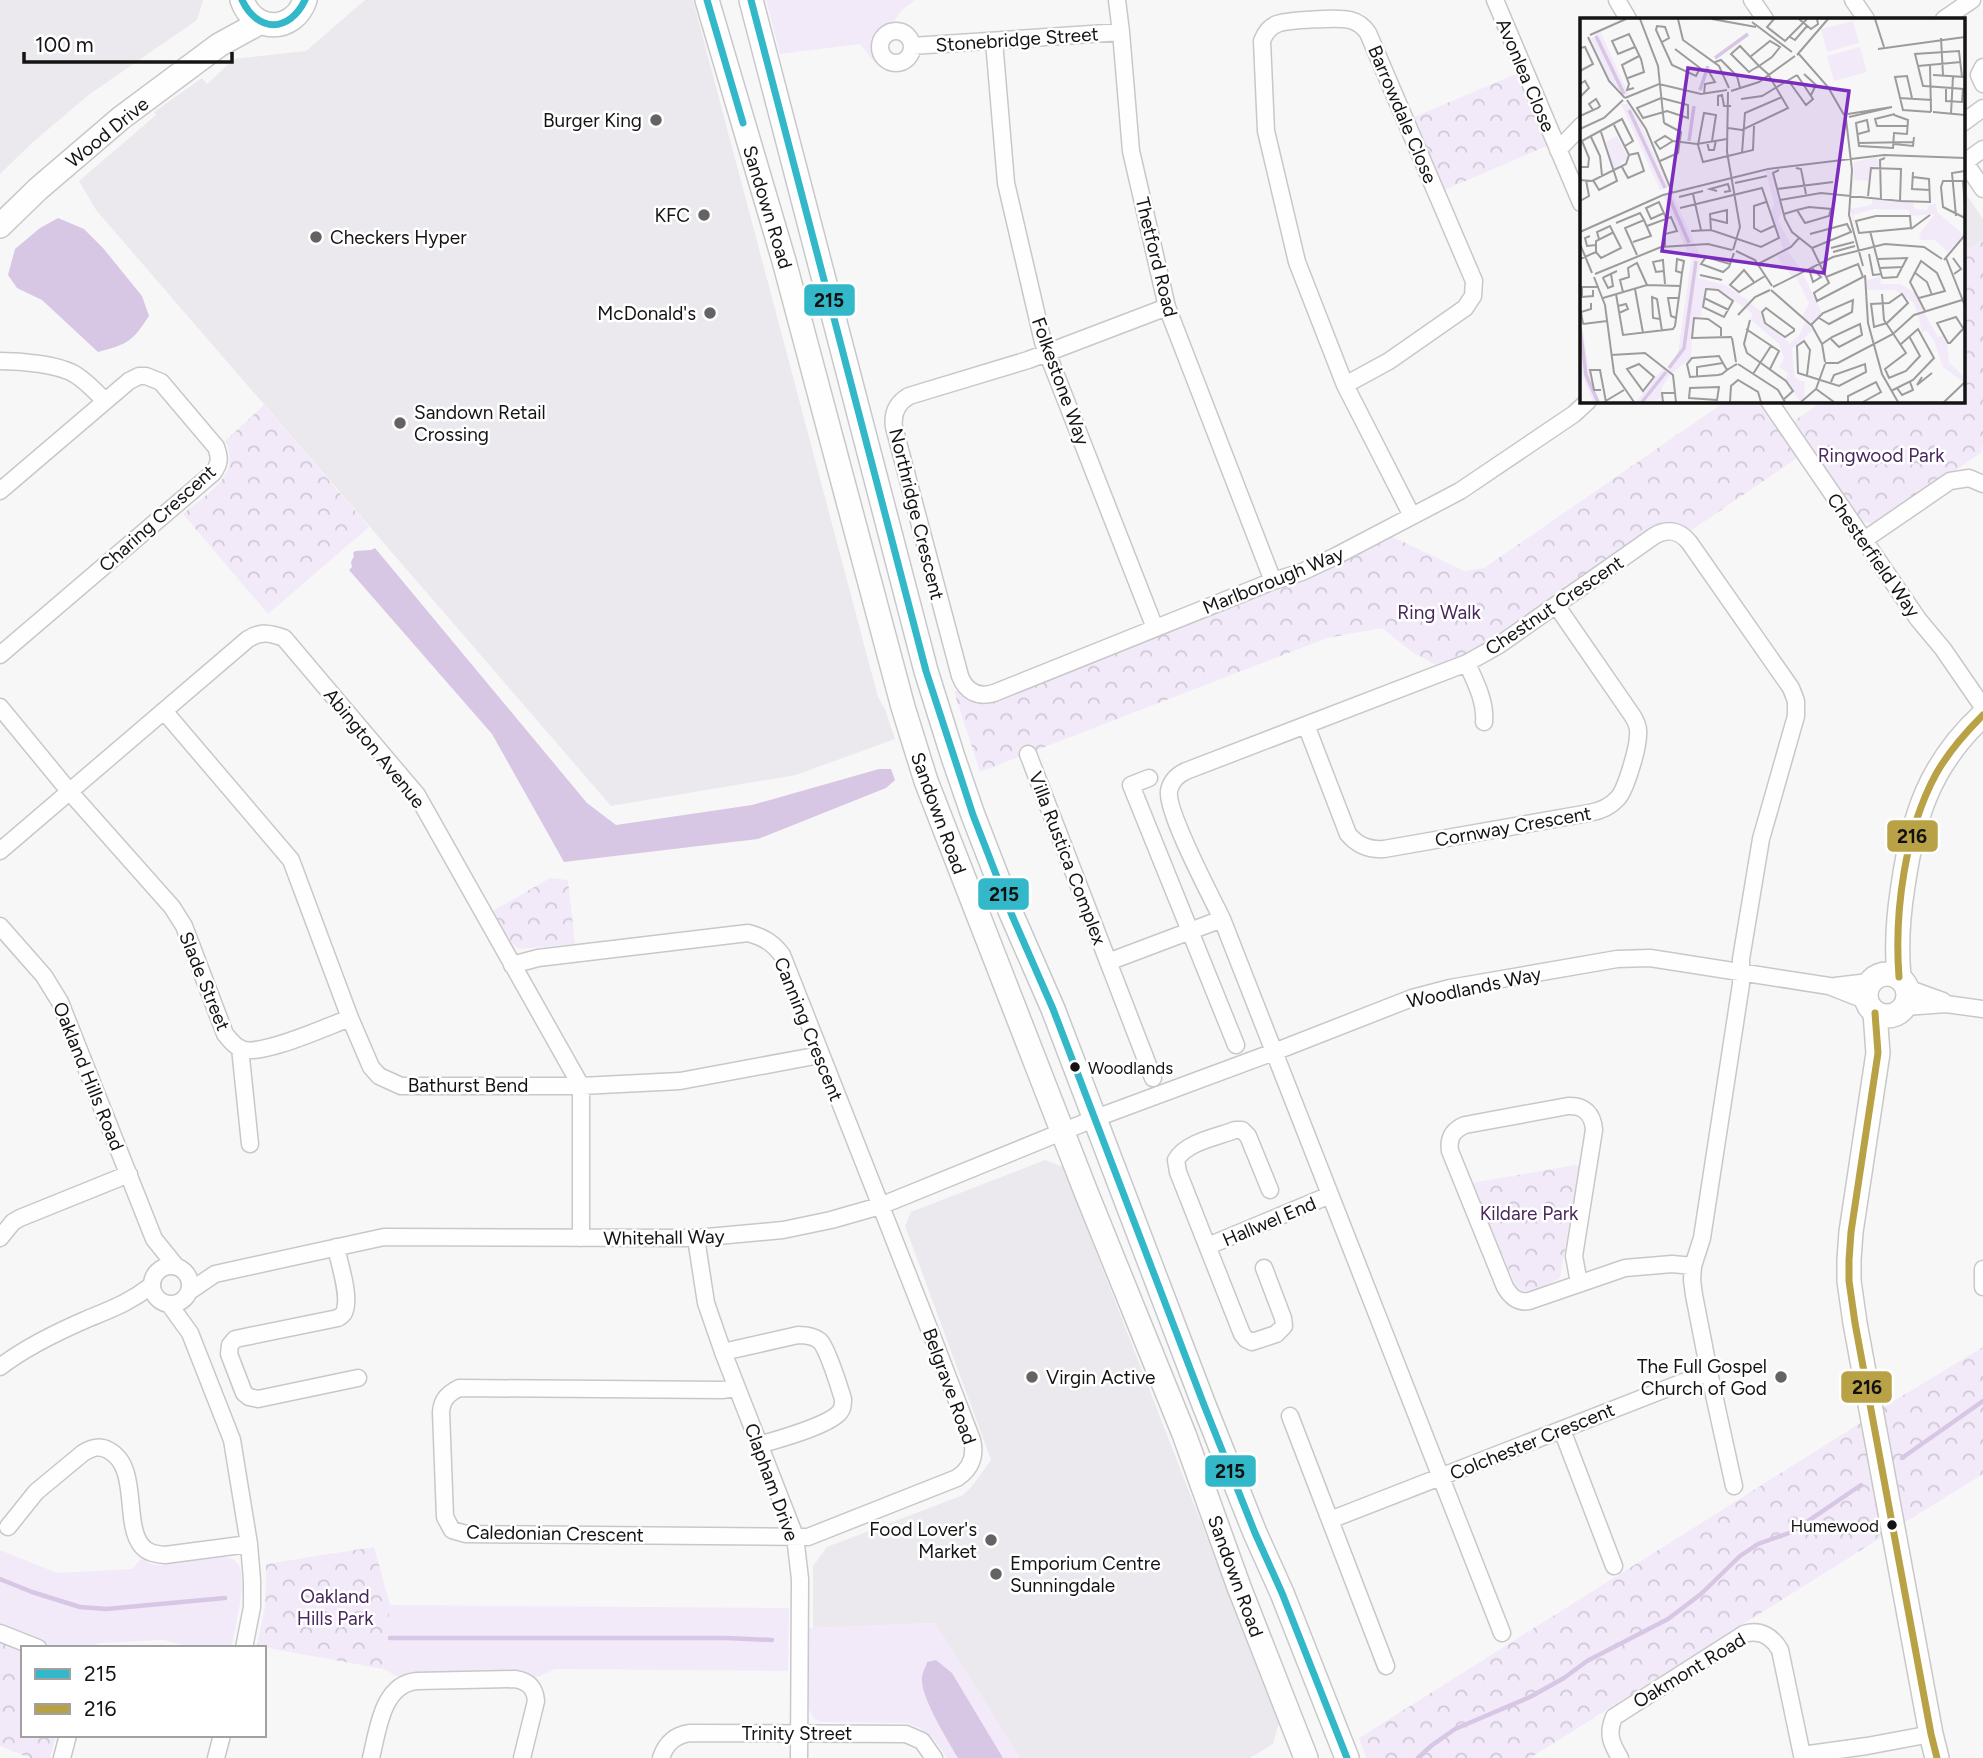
<svg xmlns="http://www.w3.org/2000/svg" width="1983" height="1758" font-family="Figtree,sans-serif">
<style>
.built{fill:#ece9ee}
.grass{fill:#f2eaf9}
.park{fill:url(#park-crowns)}
.water{fill:#d8c7e4}
.lines{fill:none;stroke-linecap:round;stroke-linejoin:round}
.stream{stroke:#d8c7e4;stroke-width:4.5}
.street-casing{stroke:#c9c8c9;stroke-width:19}
.secondary-casing{stroke:#c9c8c9;stroke-width:26}
.street{stroke:#fefefe;stroke-width:16}
.secondary{stroke:#fefefe;stroke-width:23}
.bus-1-casing{stroke:#fff;stroke-width:12}
.bus-2-casing{stroke:#fff;stroke-width:12}
.bus-1{stroke:#32b8c9;stroke-width:7}
.bus-2{stroke:#b9a245;stroke-width:7}
.poi-dot{fill:#646364;stroke:#fff;stroke-width:2.5}
.bus-dot{fill:#151415;stroke:#fff;stroke-width:2.5}
.labels{text-anchor:middle;stroke-width:5;stroke-linejoin:round;paint-order:stroke}
.bus-label{font-size:17px;fill:#151415;stroke:#fff;text-anchor:start}
.street-label{font-size:19px;fill:#151415;stroke:#fff}
.poi-label{font-size:19px;fill:#151415;stroke:#fff;text-anchor:end}
.park-label{font-size:19px;fill:#49295d;stroke:#fff}
.inset-river{fill:none;stroke:#d8c7e4;stroke-width:3.5}
.inset-road{fill:none;stroke:#9d9c9d;stroke-width:2}
.view{fill:#7b2cbf;fill-opacity:0.15;stroke:#7b2cbf;stroke-width:3.5}
.inset-edge{fill:none;stroke:#151415;stroke-width:3.5}
.line-badge{stroke:#fff;stroke-width:2.5}
.pale-badge-label{font-size:19px;text-anchor:middle;font-weight:bold;fill:#111}
</style>
<defs>
<pattern id="park-crowns" width="20" height="18" patternUnits="userSpaceOnUse" patternTransform="scale(1.75)"><rect width="20" height="18" fill="#f2eaf9"/><path d="M2 6a3 3 0 1 1 6 0M12 15a3 3 0 1 1 6 0" fill="none" stroke="#cfc8d5"/></pattern>
</defs>
<rect width="100%" height="100%" fill="#f8f7f8"/>
<path class="built" d="M0,0H203L197,20L90,94L33,142L0,174Z
M365,0H693L878,697L885,709L895,739L796,775L611,806L96,210L79,181L156,115L154,112L202,78L207,84L234,59L306,51Z
M1964,191L1983,219V240L1964,253Z
M1045,1160L1063,1167L1279,1723L1273,1744L1250,1758H1020L935,1623L813,1628V1566L827,1547L963,1495L973,1485L991,1460L905,1226L911,1212Z"/>
<path class="grass" d="M766,0H915L901,11L891,26L880,34L875,46L879,59L875,63L860,44L780,54Z
M0,1550L57,1573L132,1569L142,1558L151,1564L163,1565L223,1557C229,1558 234,1558 238,1564C248,1577 235,1631 231,1648H194L164,1640L100,1643L86,1648H54L0,1624Z
M390,1605L789,1608L788,1671L555,1669L533,1679L519,1673H412L399,1677L383,1669Z
M935,1623L1020,1758H947C936,1741 927,1729 907,1723L821,1722L814,1719L809,1710V1628Z"/>
<path class="park" d="M1518,73L1549,145L1442,191L1412,118Z
M1983,240V443L1981,453L1877,523C1869,524 1864,523 1857,519L1791,423L1823,401H1964V253Z
M1726,401H1761L1800,456L1689,532L1677,526L1483,647L1437,666L1412,652L1382,628L1327,638L980,772L954,692L958,690C968,701 977,702 991,701L1305,578L1391,536L1464,571L1484,568Z
M264,405L369,527L268,614L183,514C206,494 243,475 225,441Z
M550,878L568,880L575,944L519,949L507,939L493,911Z
M1575,1165L1579,1167L1560,1278L1539,1290L1522,1291L1515,1284L1472,1183Z
M1983,1347V1474L1904,1523L1882,1408Z
M1862,1422L1882,1537L1530,1758H1366L1359,1738Z
M374,1547L390,1605L383,1669L257,1646L265,1607L266,1564Z
M0,1642L23,1652V1735H56L50,1758H30L0,1746Z"/>
<path class="water" d="M58,218L84,229L103,248L142,296L149,316C132,342 128,344 98,352L42,300L17,288L8,275L15,249L40,228Z
M375,548L587,803L616,825L752,805L879,769H891L895,780L886,788L758,839L564,862L492,734L349,570L352,567L351,562L354,556L353,553L355,551L371,550Z
M936,1660L952,1673L1003,1758H958C948,1741 920,1696 922,1678C922,1673 926,1667 927,1662Z"/>
<g class="lines">
<path class="stream" d="M1902,1458L1983,1401
M0,1579L32,1592L80,1607L106,1609L225,1598
M390,1638H726L772,1640
M1418,1758L1431,1746L1455,1729L1530,1697L1564,1678L1587,1661L1668,1619L1701,1594L1740,1556L1758,1544L1792,1532L1861,1485"/>
<g class="street-casing">
<path id="street" d="M1117,0L1121,32L1131,151L1167,307L1273,581
M1495,0L1581,203
M1617,0L1628,19
M1752,0L1765,19
M1853,0L1866,19
M1944,19L1972,0
M880 47a16 16 0 1 1 32 0a16 16 0 1 1-32 0Z
M994,41L1006,183L1043,342L1155,628
M912,46L1121,32
M1983,67L1979,75L1983,84
M1964,122L1983,108
M1558,150L1582,125
M1964,161L1983,189
M1965,162L1983,149
M1167,307L1028,360L909,396C897,403 892,413 894,427L960,676C966,692 978,698 994,693L1273,581L1302,572L1336,556L1460,491L1574,414L1588,401
M0,361C20,361 59,364 76,375C87,382 96,392 105,401
M1345,385L1389,361L1465,308L1473,296L1474,281L1368,33C1364,27 1358,22 1350,20C1340,17 1287,20 1277,24C1269,27 1265,33 1262,41L1266,131L1297,262L1345,385L1412,516
M1769,401L1918,619L1943,649L1983,707
M0,491L129,381L139,376H146L161,382L216,447C220,458 220,463 213,473L0,655
M1864,540L1950,481L1969,478L1983,484
M1467,663C1475,682 1486,701 1484,722
M0,707L69,791L172,907L184,926L225,1034C230,1040 234,1046 241,1049C261,1057 328,1026 350,1018
M164,711L291,860L350,1018L371,1067L379,1076L401,1086H581L680,1081L820,1055
M1306,725L1348,834C1358,846 1369,850 1384,849L1589,813C1601,811 1610,807 1618,798C1626,789 1638,748 1638,735C1639,728 1636,721 1632,715L1556,605
M1028,754L1153,1078
M1149,778L1131,785L1236,1045
M0,851L248,639C261,631 270,633 284,638L417,795L581,1086V1238
M0,926L44,976L60,1002L154,1239L175,1265
M1108,962L1222,919
M512,965L538,958L748,933C763,937 772,942 782,955L934,1341L972,1440C976,1456 971,1469 957,1478L808,1537L466,1534L452,1530L445,1517L441,1412C442,1399 448,1394 459,1388L722,1390L737,1388
M1835,986L1869,982
M1907,988L1943,1001
M1905,1007L1946,1004L1983,1009
M240,1048L250,1144
M0,1238L13,1222L20,1218L129,1174
M696,1238L706,1303L723,1352L795,1536L800,1579L799,1758
M1208,1246L1330,1195
M336,1247C339,1263 350,1294 345,1310C344,1315 342,1315 338,1318L235,1339L230,1345L229,1354L244,1393L249,1397L258,1399L358,1378
M152 1285a19 19 0 1 1 38 0a19 19 0 1 1-38 0Z
M1264,1268L1283,1318L1284,1326L1276,1334L1252,1342L1246,1339L1242,1334L1178,1172L1176,1160C1186,1142 1217,1137 1235,1130H1242L1248,1136L1270,1190
M1983,1269V1287
M1579,1283L1574,1256L1594,1130C1593,1114 1584,1105 1568,1106L1465,1125C1453,1130 1448,1138 1450,1151L1505,1287C1511,1297 1518,1303 1529,1301L1625,1268L1672,1264L1693,1266
M190,1291L215,1274L384,1237L696,1238L783,1230L831,1220L880,1206L1096,1118L1274,1052L1412,998L1450,988L1617,959L1650,958L1829,986L1867,1001
M169,1304L190,1333L232,1440L249,1544L252,1580V1607L244,1648
M723,1352L798,1335C805,1335 814,1336 820,1341C828,1350 839,1386 843,1399C843,1405 843,1409 838,1414C824,1427 779,1439 759,1445
M0,1367C26,1347 55,1333 85,1320C111,1309 129,1303 152,1285
M1290,1416L1386,1666
M1562,1430L1614,1566
M1330,1520L1709,1372
M8,1527L36,1492L83,1453C91,1448 99,1445 108,1450C140,1466 123,1521 141,1545C147,1553 155,1554 165,1555L249,1544
M0,1633L38,1648
M1502,1633L1222,919C1211,896 1166,812 1169,791C1171,781 1177,775 1186,771L1467,663L1499,645L1654,536C1667,528 1679,530 1689,542L1791,688L1796,701V716L1761,839L1741,959V984L1702,1238L1693,1266L1692,1280L1694,1295L1709,1372L1734,1486
M62,1758L68,1735
M216,1758L222,1735
M371,1758C378,1730 382,1684 417,1681L515,1679C528,1681 535,1688 536,1701L522,1758
M661,1758C666,1743 675,1735 690,1733L906,1734L922,1741L934,1758
M1620,1758C1611,1743 1607,1734 1614,1717L1744,1634C1760,1629 1772,1636 1780,1650L1802,1755L1867,1746L1931,1734"/>
</g>
<g class="secondary-casing">
<path id="secondary" d="M242,0C253,33 294,33 305,0
M707,0L784,261L903,707L926,781L1086,1192L1184,1434L1239,1587L1306,1758
M751,0L926,671L953,757L973,815L1011,913L1053,1009L1204,1405L1255,1533L1282,1593L1347,1758
M0,226L38,189L121,118L219,45L261,22
M1866 995a21 21 0 1 1 42 0a21 21 0 1 1-42 0Z
M1899,977C1896,946 1898,917 1903,886C1913,816 1930,764 1983,715
M1875,1013L1878,1053L1851,1232L1849,1260V1281L1855,1323L1931,1734L1937,1758"/>
</g>
<use href="#street" class="street"/>
<use href="#secondary" class="secondary"/>
<g class="bus-1-casing">
<path id="bus-1" d="M242,0C258,33 289,33 305,0
M707,0L743,123
M751,0L926,671L973,815L1011,913L1053,1009L1204,1405L1255,1533L1282,1593L1347,1758"/>
</g>
<g class="bus-2-casing">
<path id="bus-2" d="M1899,977C1894,912 1905,831 1936,774C1949,751 1965,733 1983,715
M1875,1013L1878,1053L1851,1232L1849,1260V1281L1855,1323L1931,1734L1937,1758"/>
</g>
<use href="#bus-1" class="bus-1"/>
<use href="#bus-2" class="bus-2"/>
</g>
<g class="poi-dot">
<circle cx="656" cy="120" r="7"/>
<circle cx="704" cy="215" r="7"/>
<circle cx="316" cy="237" r="7"/>
<circle cx="710" cy="313" r="7"/>
<circle cx="400" cy="423" r="7"/>
<circle cx="1032" cy="1377" r="7"/>
<circle cx="1781" cy="1377" r="7"/>
<circle cx="991" cy="1540" r="7"/>
<circle cx="996" cy="1574" r="7"/>
</g>
<g class="bus-dot">
<circle cx="1075" cy="1067" r="6"/>
<circle cx="1892" cy="1525" r="6"/>
</g>
<g class="labels">
<g class="bus-label">
<text x="1088" y="1074">Woodlands</text>
<text x="1879" y="1532" text-anchor="end">Humewood</text>
</g>
<g class="street-label">
<text transform="translate(1017 39) rotate(-4)" y="7">Stonebridge Street</text>
<text transform="translate(1526 75) rotate(67)" y="7">Avonlea Close</text>
<text transform="translate(1403 114) rotate(67)" y="7">Barrowdale Close</text>
<text transform="translate(107 132) rotate(-39)" y="7">Wood Drive</text>
<text transform="translate(768 207) rotate(73)" y="7">Sandown Road</text>
<text transform="translate(1157 257) rotate(76)" y="7">Thetford Road</text>
<text transform="translate(1061 381) rotate(70)" y="7">Folkestone Way</text>
<text transform="translate(917 514) rotate(76)" y="7">Northridge Crescent</text>
<text transform="translate(157 518) rotate(-42)" y="7">Charing Crescent</text>
<text transform="translate(1874 555) rotate(55)" y="7">Chesterfield Way</text>
<text transform="translate(1273 580) rotate(-22)" y="7">Marlborough Way</text>
<text transform="translate(1554 605) rotate(-34)" y="7">Chestnut Crescent</text>
<text transform="translate(375 748) rotate(51)" y="7">Abington Avenue</text>
<text transform="translate(939 813) rotate(70)" y="7">Sandown Road</text>
<text transform="translate(1513 826) rotate(-10)" y="7">Cornway Crescent</text>
<text transform="translate(1068 858) rotate(69)" y="7">Villa Rustica Complex</text>
<text transform="translate(205 981) rotate(68)" y="7">Slade Street</text>
<text transform="translate(1474 987) rotate(-12)" y="7">Woodlands Way</text>
<text transform="translate(809 1029) rotate(68)" y="7">Canning Crescent</text>
<text transform="translate(89 1076) rotate(68)" y="7">Oakland Hills Road</text>
<text x="468" y="1092">Bathurst Bend</text>
<text transform="translate(1269 1221) rotate(-23)" y="7">Hallwel End</text>
<text transform="translate(664 1237) rotate(-1)" y="7">Whitehall Way</text>
<text transform="translate(950 1386) rotate(70)" y="7">Belgrave Road</text>
<text transform="translate(1532 1441) rotate(-22)" y="7">Colchester Crescent</text>
<text transform="translate(772 1482) rotate(70)" y="7">Clapham Drive</text>
<text transform="translate(555 1533) rotate(1)" y="7">Caledonian Crescent</text>
<text transform="translate(1236 1576) rotate(70)" y="7">Sandown Road</text>
<text transform="translate(1689 1670) rotate(-31)" y="7">Oakmont Road</text>
<text x="797" y="1740">Trinity Street</text>
</g>
<g class="poi-label">
<text x="642" y="127">Burger King</text>
<text x="690" y="222">KFC</text>
<text x="330" y="244" text-anchor="start">Checkers Hyper</text>
<text x="696" y="320">McDonald's</text>
<text x="414" y="419" text-anchor="start">Sandown Retail<tspan x="414" dy="22">Crossing</tspan></text>
<text x="1767" y="1373">The Full Gospel<tspan x="1767" dy="22">Church of God</tspan></text>
<text x="1046" y="1384" text-anchor="start">Virgin Active</text>
<text x="977" y="1536">Food Lover's<tspan x="977" dy="22">Market</tspan></text>
<text x="1010" y="1570" text-anchor="start">Emporium Centre<tspan x="1010" dy="22">Sunningdale</tspan></text>
</g>
<g class="park-label">
<text x="1881" y="462">Ringwood Park</text>
<text x="1439" y="619">Ring Walk</text>
<text x="1529" y="1220">Kildare Park</text>
<text x="335" y="1603">Oakland<tspan x="335" dy="22">Hills Park</tspan></text>
</g>
</g>
<g transform="translate(1580 18)">
<rect width="385" height="385" fill="#f8f7f8"/>
<path d="M273,3L279,25L247,34L241,11ZM20,13L49,77L47,79L30,63L11,21ZM280,29L287,54L254,63L247,38ZM41,86H47L60,104L89,169L80,172ZM297,139L299,148L291,149L289,163L274,162L273,176L274,144ZM293,181L334,185V191L347,192L349,187L356,186L357,194L384,217L368,234L355,222H341L339,216L355,196L329,198V192L294,191L273,197L280,230L270,191L291,187Z" fill="#f2eaf9"/>
<path d="M37,118L48,139L34,152L26,124ZM194,152L202,194L198,202L212,229L204,232L190,196L194,187L186,153ZM92,175L115,226H104L83,178ZM105,228H116L121,240L118,260L145,267L169,283L164,289L138,272H125L121,298L113,300L111,340L92,355L87,351L98,335L111,242ZM207,232L223,254L212,259L197,239ZM223,256L242,295L231,305L222,299L229,285L216,259ZM300,259L301,266H321L336,276L343,292L337,294L334,285L315,272H287V262ZM170,285L181,293L184,305L210,325L219,318L225,304L233,312L212,331L215,360L225,364L224,380L220,384L206,362L208,355L199,349L204,341L199,326L170,301L173,296L165,290ZM344,294L358,319L362,318L367,326L369,344L385,360L383,364L363,349L354,323L346,312L342,315L338,297ZM2,307L11,365L20,384H13L0,352ZM83,350L91,356L82,369V381L56,384Z" fill="#f2eaf9"/>
<path class="inset-river" d="M16,18L44,76M135,40L168,16M120,72L128,48M49,92L85,170M109,123L114,88M89,179L109,225M0,310L6,357L18,384M89,350L104,330L116,243M62,384L86,354"/>
<path class="inset-road" d="M60,1L78,48L84,105M98,1L103,22L139,48L149,70M132,1L176,9M194,1L187,9L205,23L227,1M219,1L231,11L238,6L237,1M295,1L304,29M172,4L212,34M10,17L46,1M8,19L29,63L45,80M210,19L215,22L227,8M361,20L363,57M82,24L89,20L85,9L77,8L76,12L92,47L116,58L120,50L95,31M0,30L5,29L13,46L0,53M298,31L385,19M218,35L248,69L264,97M217,37L248,1M135,44L141,42L157,58L160,70M350,47L351,94M338,48L381,44M224,56L236,67L231,77M353,57L385,59M48,60L64,54L61,41L49,16L32,23L38,36L55,29M208,62L226,87L233,81L217,57M0,66L5,63L9,70L0,79M54,70L47,72L49,66L42,47L59,38M366,70V83L382,84L383,71L372,70L344,68H343L335,36L379,33L382,59M151,73L179,64L215,38M148,74L147,134L160,209L153,232M124,76L125,66L135,64L129,54M45,80L79,66L121,76L147,72M81,80L108,87V100L87,93L63,100L57,90ZM319,80L352,82M332,80L327,58L315,59L323,92L351,94M161,81L182,78L217,57M47,82L66,111L92,174M138,88V78L142,77L144,88H151M353,94L385,97M268,96L312,89L269,99M315,96L295,101L297,108H328M371,96L373,58M0,98L18,90L20,88L16,81L9,86L13,92M266,101L272,152L269,197L283,248M148,110L162,112L208,90L188,56L179,48L160,28L151,36L169,54L172,52L179,48L192,39L200,29L190,23L170,39M0,111L24,100L43,82M313,115L327,116L328,102L314,97M278,116L289,113L287,102L276,105L279,128L313,130L314,115M11,119L20,138L22,158M93,123L85,118L75,124L80,131L93,123L117,126L147,121M132,123L136,97L124,95L118,127L123,144L173,132L174,108M0,124L42,101L53,123L45,128M127,124L129,132H134L136,122M278,125L333,124M314,126L333,128L334,119M162,135L165,95L202,79M80,143L98,135L101,114L84,105M0,149H8L9,140L2,123M42,149L48,160L64,153L58,135L49,137M216,150L221,151L226,176M199,152L193,155L205,201L212,214L232,230L249,265L234,275L237,283L283,259L278,246L246,259M333,154L332,171L350,172M0,162L12,163L46,146L49,137L34,107M13,162L19,172L37,163L21,114M383,163L385,188M385,163H363L361,169L363,189L385,200M155,165L187,158M197,171L253,164M137,173L130,171L148,166L150,173L144,174M113,176L121,212M99,179L123,173M200,182L241,175L320,183L321,151L291,150L288,178M301,182L300,142L305,140M0,183L9,178L6,162M320,183L350,184L349,161L333,159M186,184L174,188V210L181,214L194,208M100,190L182,170L199,220L181,229L131,212L111,213M84,195L71,201L66,190L79,184L86,200M204,196L217,192L229,189L251,191L249,198L225,205L217,192M296,198H330L331,210L279,215L276,203ZM376,198L372,155L385,153M131,201L147,205V192L130,196L131,212M36,205L60,195L64,202M67,208L91,199L97,213L85,216V228M331,211L350,197M290,213L302,259L303,260L317,259L327,240L298,241M0,214L83,177L188,151L304,137L385,140M230,216L267,206L271,214L232,230M10,218L5,220L7,228L16,227M53,224L71,218L64,202L45,210L57,237M0,226L12,255M251,230L274,224M156,233L175,242L192,268M16,234V223L34,214M253,234L275,228M289,236L293,257L302,256M366,240L385,288M373,240L381,251L374,256M0,241L16,234L21,240L41,230L30,208L17,214L19,221M364,242L385,217M150,246L126,239L121,246L143,254L149,249L154,235M178,246L211,229L219,220M300,250L323,249M229,251L233,264L241,259L232,250M84,253L76,254L73,244L83,242V243L85,266M334,254L347,264L352,277M15,256L81,229L128,226L152,232M31,256L33,268L28,270L23,260L24,259L37,253M120,257L142,262M285,257L288,305L302,356L318,384M14,259L25,287L34,355L54,384M174,264L164,252L150,267L159,274L185,258M193,269L253,239L305,226L344,229L362,241M55,271L63,315M126,271L138,272L153,283L144,299L123,289ZM13,272V278L2,279V269H19M191,272L232,308L242,326L245,344M43,274L40,262L49,259L48,250L57,245L67,267M36,276L43,317L93,311L95,308L100,271L102,255L104,243L97,241L96,253L102,255M302,276L304,302L326,335L305,351L309,360L326,353L340,338L329,318M322,276L328,285L307,305L294,309L291,286L309,285ZM23,280L67,267L100,268M124,280L149,292M339,280L365,273L357,255L341,243L330,264L345,293M38,288L46,286L48,291L39,295M186,290L214,311V313L205,319L185,305L182,294ZM158,297L175,279L190,272M96,300L91,298L88,280H99M80,301L73,300L72,279L77,281L82,313M170,302L164,326L167,335L206,363L213,373L203,382M3,306L1,294L11,291V285M3,306L27,303M231,307L243,295L273,282L272,294L249,306L239,300M383,310L376,299L357,305L368,325H370L382,312L385,308M166,311L199,333L190,351M141,318V310L128,301L114,300L112,320L152,319M152,320L156,344M242,326L252,319L280,306L282,317L259,329L251,321M31,337L65,335L93,357L96,384M245,345H258L313,316L334,297L382,282M59,346L74,359L63,373L47,351ZM158,346L198,372L205,384M147,352L139,338L112,340L107,346L110,359L138,357L142,356L147,352L155,347L157,346M173,356L191,328M227,357L230,332L224,323L217,328L218,355L259,368L286,354L285,346L254,357L251,364M117,359V349L143,345M342,359L337,367L352,355M139,369L137,382L109,380L110,370ZM317,370L322,377L333,372L330,364M236,371L254,384M21,372H14L10,352H20L26,384M311,373L333,362L354,340L338,311L321,326M24,384L44,372M83,384L82,375H95M150,384L151,368L158,362L178,374L181,384M221,384L236,371L245,346M268,384V378L296,364L301,374L283,384M364,384L385,364"/>
<path class="view" d="M108,50L269,73L244,255L82,233Z"/>
<rect width="385" height="385" class="inset-edge"/>
</g>
<g class="line-badge">
<rect x="803" y="283" width="53" height="34" rx="7" fill="#32b8c9"/>
<rect x="1886" y="819" width="53" height="34" rx="7" fill="#b9a245"/>
<rect x="977" y="877" width="53" height="34" rx="7" fill="#32b8c9"/>
<rect x="1840" y="1370" width="53" height="34" rx="7" fill="#b9a245"/>
<rect x="1204" y="1454" width="53" height="34" rx="7" fill="#32b8c9"/>
</g>
<g class="pale-badge-label">
<text x="829" y="307">215</text>
<text x="1912" y="843">216</text>
<text x="1004" y="901">215</text>
<text x="1867" y="1394">216</text>
<text x="1230" y="1478">215</text>
</g>
<rect x="21" y="1646" width="245" height="91" fill="#ffffff" stroke="#a1a1a1" stroke-width="2"/>
<rect x="35" y="1669" width="35" height="10" fill="#32b8c9" stroke="#a1a1a1" stroke-width="2"/>
<text x="84" y="1681" font-size="21" fill="#151415">215</text>
<rect x="35" y="1704" width="35" height="10" fill="#b9a245" stroke="#a1a1a1" stroke-width="2"/>
<text x="84" y="1716" font-size="21" fill="#151415">216</text>
<path d="M24 52v10h208v-10" fill="none" stroke="#151415" stroke-width="3.5"/>
<text x="35" y="52" font-size="21" fill="#151415" stroke="#ffffff" stroke-width="5" paint-order="stroke">100 m</text>
</svg>
